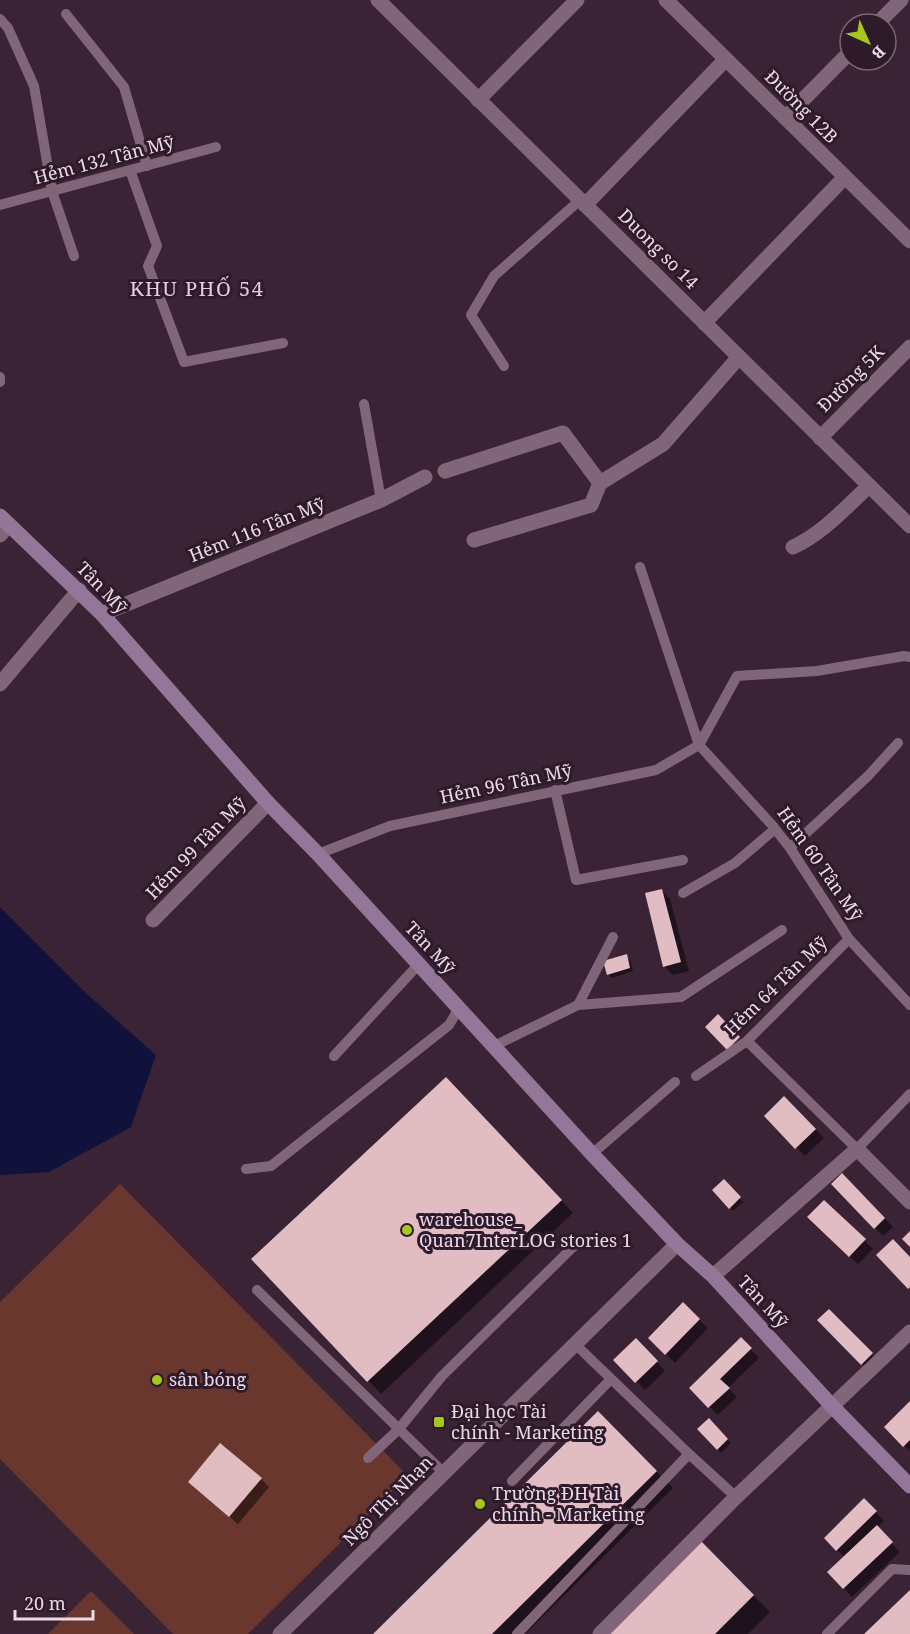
<svg xmlns="http://www.w3.org/2000/svg" width="910" height="1634" font-family="'Noto Serif',serif">
<style>
.green{fill:#69372d}
.water{fill:#11123c}
.shadow{fill:#0007}
.building{fill:#e2bcc3}
.lines{fill:none;stroke-linecap:round;stroke-linejoin:round}
.lane{stroke:#81667a;stroke-width:10}
.street{stroke:#81667a;stroke-width:15}
.secondary{stroke:#937698;stroke-width:15}
.poi-dot{fill:#a8c71c;stroke:#2f1a2b;stroke-width:2}
.labels{text-anchor:middle;stroke-width:6;stroke-linejoin:round;paint-order:stroke}
.street-label{font-size:18px;fill:#eadbe6;stroke:#2f1a2b}
.poi-label{font-size:18px;fill:#eadbe6;stroke:#2f1a2b;text-anchor:start}
.neighbourhood-label{font-size:20px;letter-spacing:1.5px;fill:#e8cae0;stroke:#2f1a2b}
</style>
<rect width="100%" height="100%" fill="#3a2335"/>
<path class="green" d="M120,1184L408,1476L248,1634H173L0,1459V1302Z
M91,1591L134,1634H48Z"/>
<path class="water" d="M0,907L87,994L156,1055L131,1127L49,1172L0,1175Z"/>
<path class="shadow" d="M662,891L670,899L689,971L673,975L665,967Z
M626,956L630,960L633,971L612,978L608,974Z
M459,1091L573,1213L381,1394L254,1259Z
M784,1098L824,1138L805,1156L766,1116Z
M842,1175L893,1227L883,1236L833,1184Z
M724,1181L743,1202L733,1211L714,1190Z
M824,1202L873,1249L858,1264L809,1217Z
M683,1304L708,1328L675,1363L650,1338Z
M829,1311L880,1363L870,1372L819,1320Z
M741,1339L759,1358L728,1388L737,1397L718,1415L691,1388Z
M636,1340L665,1371L645,1390L616,1360Z
M910,1404V1451L886,1427Z
M598,1413L673,1488L525,1634H375Z
M709,1420L731,1443L721,1453L699,1429Z
M261,1479L269,1487L238,1524L198,1490Z
M864,1500L884,1521L877,1528L900,1552L852,1597L829,1572L845,1558L826,1538Z
M700,1542L770,1612L748,1634H608Z"/>
<path class="building" d="M662,889L681,962L663,967L645,893Z
M627,954L630,968L607,975L603,961Z
M718,1014L740,1037L727,1050L705,1027Z
M446,1077L562,1200L367,1382L251,1259Z
M784,1096L816,1129L795,1149L764,1116Z
M842,1173L885,1218L874,1229L831,1184Z
M724,1179L741,1197L729,1209L712,1190Z
M824,1200L866,1239L849,1257L807,1217Z
M910,1231V1247L902,1239Z
M893,1239L910,1257V1287L908,1289L876,1255Z
M683,1302L700,1319L665,1355L648,1338Z
M829,1309L873,1353L861,1365L817,1320Z
M741,1337L752,1348L720,1379L730,1388L708,1408L689,1388Z
M636,1338L658,1361L635,1383L613,1360Z
M910,1401V1440L903,1447L884,1427Z
M598,1411L657,1471L492,1634H373Z
M709,1418L728,1439L717,1450L697,1429Z
M220,1443L262,1478L229,1517L188,1482Z
M864,1498L877,1511L836,1551L824,1538Z
M877,1525L893,1542L843,1589L827,1572Z
M700,1540L754,1595L715,1634H606Z
M910,1590V1634H864Z"/>
<g class="lines">
<path class="lane" d="M66,14L124,87L147,166
M0,19L8,28L34,86L52,191L74,256
M130,170L157,246L148,266L184,362L283,343
M0,205L216,147
M504,366L471,315L494,276L580,200
M0,377V382
M364,404L381,500
M640,567L699,745L772,825L790,848L849,939L910,1005
M699,745L737,676L817,671L904,656L910,657
M555,790L576,880L683,860
M790,848L868,776L898,743
M318,854L390,826L656,770L699,745
M683,893L735,863L775,829
M578,1005L613,937
M747,1041L857,1149L910,1094
M494,1046L578,1005L681,997L782,930
M334,1056L418,965
M696,1076L747,1041L849,939
M592,1154L675,1082
M246,1169L271,1166L449,1025L459,1008
M257,1290L444,1473
M575,1344L689,1454L736,1497
M368,1458L398,1430L442,1376L576,1244
M512,1481L611,1379
M517,1634L689,1454
M827,1634L892,1569L910,1570"/>
<path class="street" d="M378,0L910,526
M666,0L910,241
M877,24L901,0
M478,100L577,0
M785,118L850,52
M585,205L726,59
M704,323L845,177
M820,438L910,347
M445,471L563,433L600,483L663,444L739,357
M0,535L9,525
M474,540L591,505L600,483
M793,547C822,534 845,508 869,486
M102,614L381,500L425,477
M0,684L79,590
M153,920L268,803
M713,1276L857,1149L910,1202
M280,1634L677,1244
M600,1634L736,1497L910,1332"/>
<path class="secondary" d="M0,516L102,614L268,803L318,854L592,1154L677,1244L713,1276L832,1406L910,1486"/>
</g>
<g class="poi-dot">
<circle cx="407" cy="1230" r="6"/>
<circle cx="157" cy="1380" r="6"/>
<rect x="433" y="1416" width="12" height="12" rx="3"/>
<circle cx="480" cy="1504" r="6"/>
</g>
<g class="labels">
<g class="street-label">
<text transform="translate(801 107) rotate(45)" y="6">Đường 12B</text>
<text transform="translate(104 160) rotate(-15)" y="6">Hẻm 132 Tân Mỹ</text>
<text transform="translate(658 249) rotate(45)" y="6">Duong so 14</text>
<text transform="translate(851 379) rotate(-45)" y="6">Đường 5K</text>
<text transform="translate(257 530) rotate(-22)" y="6">Hẻm 116 Tân Mỹ</text>
<text transform="translate(102 588) rotate(46)" y="6">Tân Mỹ</text>
<text transform="translate(506 784) rotate(-12)" y="6">Hẻm 96 Tân Mỹ</text>
<text transform="translate(196 848) rotate(-46)" y="6">Hẻm 99 Tân Mỹ</text>
<text transform="translate(820 864) rotate(55)" y="6">Hẻm 60 Tân Mỹ</text>
<text transform="translate(430 948) rotate(47)" y="6">Tân Mỹ</text>
<text transform="translate(776 986) rotate(-44)" y="6">Hẻm 64 Tân Mỹ</text>
<text transform="translate(763 1302) rotate(47)" y="6">Tân Mỹ</text>
<text transform="translate(388 1501) rotate(-45)" y="6">Ngô Thị Nhạn</text>
</g>
<g class="poi-label">
<text x="419" y="1226">warehouse_<tspan x="419" dy="21">Quan7InterLOG stories 1</tspan></text>
<text x="169" y="1386">sân bóng</text>
<text x="451" y="1418">Đại học Tài<tspan x="451" dy="21">chính - Marketing</tspan></text>
<text x="492" y="1500">Trường ĐH Tài<tspan x="492" dy="21">chính - Marketing</tspan></text>
</g>
<g class="neighbourhood-label">
<text x="197" y="296">KHU PHỐ 54</text>
</g>
</g>
<g transform="translate(868 42) rotate(135)"><circle r="28" fill="#2f1a2b" stroke="#7a6776" stroke-width="1.5"/>
<path d="M0-4.5L10 22L0 15L-10 22Z" fill="#a8c71c"/>
<text y="-9" font-size="16" font-weight="bold" text-anchor="middle" fill="#eadbe6">B</text>
</g>
<path d="M15 1610v9h78v-9" fill="none" stroke="#eadbe6" stroke-width="3"/>
<text x="24" y="1610" font-size="18" fill="#eadbe6" stroke="#2f1a2b" stroke-width="4.5" paint-order="stroke">20 m</text>
</svg>
